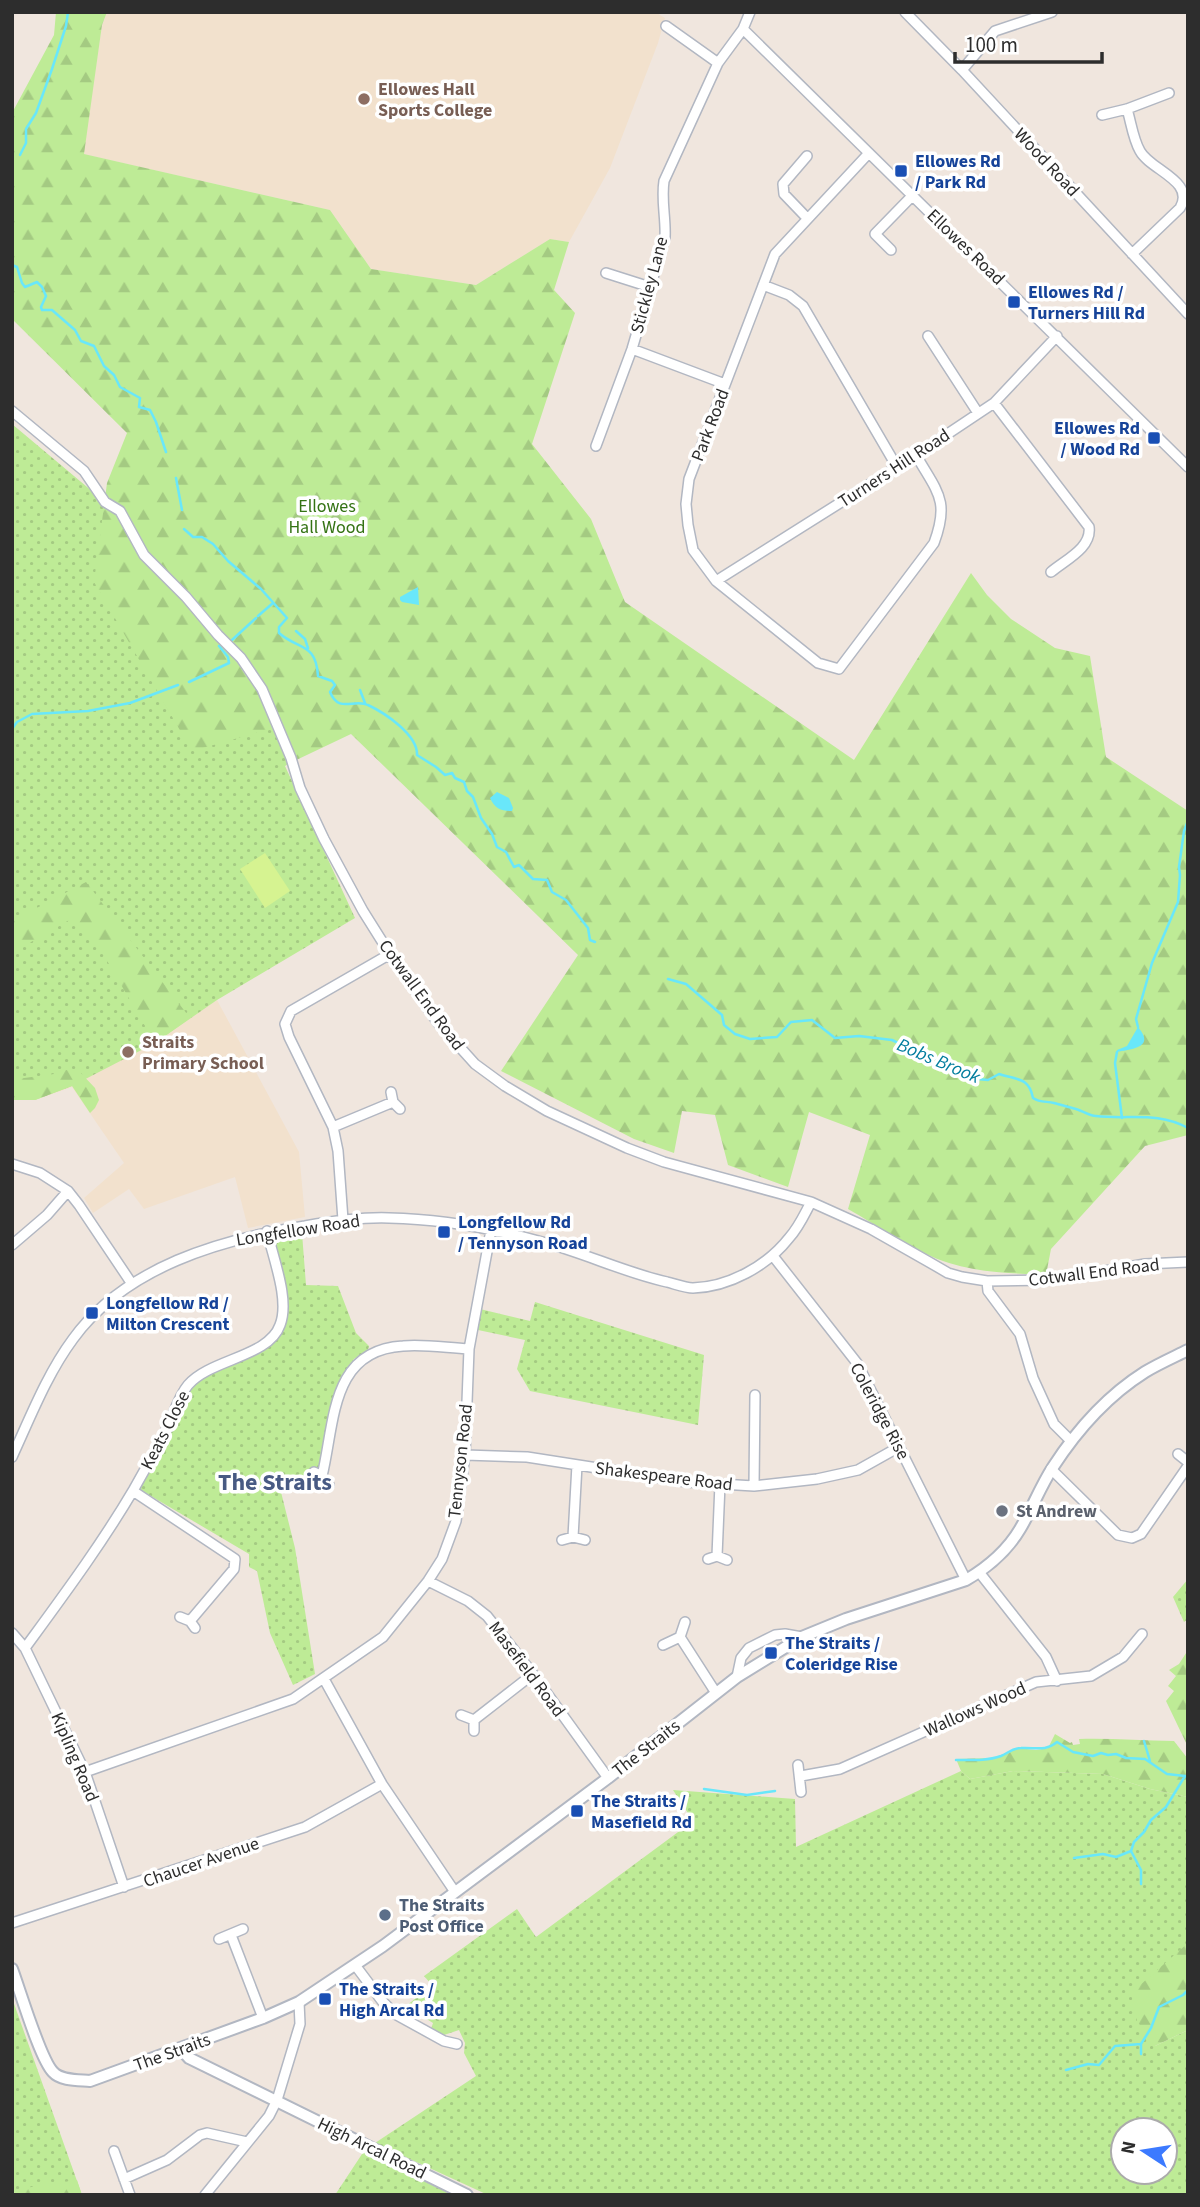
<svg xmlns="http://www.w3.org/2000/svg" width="1200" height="2207" font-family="'Source Sans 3',sans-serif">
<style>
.education{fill:#f2e1cd}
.green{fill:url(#green-dots);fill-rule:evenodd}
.forest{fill:url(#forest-firs)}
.pitch{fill:#d6f391}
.water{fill:#69e7fa}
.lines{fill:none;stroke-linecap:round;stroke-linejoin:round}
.stream{stroke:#69e7fa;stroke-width:2.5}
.minor-casing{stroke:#b2b7c2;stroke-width:12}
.tertiary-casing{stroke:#b2b7c2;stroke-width:14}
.minor{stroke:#fff;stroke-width:9}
.tertiary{stroke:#fff;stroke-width:10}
.education-dot{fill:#8d6e63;stroke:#fff;stroke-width:2.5}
.transit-dot{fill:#1a4fb4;stroke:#fff;stroke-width:2.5}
.worship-dot{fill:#6b7280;stroke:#fff;stroke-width:2.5}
.service-dot{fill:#5c6f8a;stroke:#fff;stroke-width:2.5}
.labels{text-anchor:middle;stroke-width:7;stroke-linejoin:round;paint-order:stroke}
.education-label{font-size:18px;font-weight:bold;fill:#785e54;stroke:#fff;text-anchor:start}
.transit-label{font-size:18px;font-weight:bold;fill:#164399;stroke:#fff;text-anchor:start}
.street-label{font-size:18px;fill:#2d2d2d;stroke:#fff}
.park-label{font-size:18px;fill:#347314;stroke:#fff}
.worship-label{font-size:18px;font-weight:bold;fill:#5b616d;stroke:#fff;text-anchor:start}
.service-label{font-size:18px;font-weight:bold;fill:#4e5e75;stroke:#fff;text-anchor:start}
.water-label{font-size:19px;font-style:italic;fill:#027d9e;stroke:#fff}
.district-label{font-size:24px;font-weight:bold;fill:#485a83;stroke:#fff}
</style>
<defs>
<pattern id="green-dots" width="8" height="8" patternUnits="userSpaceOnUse" patternTransform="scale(1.75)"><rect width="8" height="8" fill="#beeb96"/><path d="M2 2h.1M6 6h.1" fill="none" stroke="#a4ca82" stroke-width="1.8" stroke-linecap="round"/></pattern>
<pattern id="forest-firs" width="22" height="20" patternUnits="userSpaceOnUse" patternTransform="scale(1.75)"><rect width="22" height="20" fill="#beeb96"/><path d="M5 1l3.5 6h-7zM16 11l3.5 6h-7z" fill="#a4ca82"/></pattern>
</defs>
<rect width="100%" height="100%" fill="#f0e6de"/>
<path class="education" d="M107,12H655L665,18L658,43L610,168L569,242L550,239L476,285L371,269L330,210L83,154L102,25Z
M217,1000L299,1152L305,1217L248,1228L235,1177L144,1209L129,1189L93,1213L84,1198L124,1163L72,1087L35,1100L12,1098L190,1018Z"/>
<path class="green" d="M12,424L105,502L277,727L290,763L285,766L355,918L217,1000L155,1043L72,1086L35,1100H12Z
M302,1233L306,1285L338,1286L356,1333L369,1346L368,1350L354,1359L341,1377L328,1419L322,1465L318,1468H313L308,1474L279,1484L295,1548L315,1674L293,1685L270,1633L257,1571L249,1567V1554L139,1489L188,1389L196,1381L282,1330L274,1243L281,1235Z
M535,1302L704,1355L698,1425L530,1391L517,1369L525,1340L478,1330L480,1309L530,1321Z
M1188,1579V1619L1184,1622L1173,1597Z
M961,1771L970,1779L1013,1771L1103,1774L1150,1789L1188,1797V1943L1184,1948L1155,2046L1188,2030V2195H488L375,2143L476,2076L464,2053L465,2043L459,2030L441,2036L431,2029L433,2023L406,2006L432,1985L424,1976L517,1909L536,1937L693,1821L673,1790L795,1799L796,1847ZM1123,2130H1165V2172H1123Z
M12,1998L82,2195H12Z
M364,2151L452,2195H335Z"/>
<path class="forest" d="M56,12H107L102,25L84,154L330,210L371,269L476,285L550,239L569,242L554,290L575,313L532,444L591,519L625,602L854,760L971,573L987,595L1011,619L1055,648L1090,656L1106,757L1188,811V1135L1145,1146L1051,1249L1046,1275C1013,1273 980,1273 949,1263C918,1254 877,1225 848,1209L870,1135L809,1112L788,1187L728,1165L715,1115L682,1111L674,1153L634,1139L501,1071L578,955L351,734L290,763L277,727L192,751L94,582L107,483L127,433L12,319V113L54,35Z
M86,882L190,1018L155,1043L99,947L71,919L12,953V921Z
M64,1070H78L95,1088L99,1100L95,1108L90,1113L72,1086L35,1100H12V1078L17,1079L54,1074Z
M1188,1650V1747L1166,1701L1174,1691L1168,1686L1176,1676L1169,1670L1179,1664Z
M1055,1734L1070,1743L1072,1742L1073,1745L1080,1744L1079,1739C1111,1738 1142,1741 1174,1741L1188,1759V1797L1150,1789L1103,1774L1013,1771L970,1779L961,1771L956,1759L991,1758L1002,1756L1017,1748L1036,1750L1048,1748Z
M1188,1943V2030L1155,2046L1137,2021L1131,1993Z
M77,2180L82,2195H12V2190Z"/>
<path class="pitch" d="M265,853L290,891L265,908L240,869Z"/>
<path class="water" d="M418,587L419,605L402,602L400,600V597Z
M497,792L509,798L513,808L512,811C501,811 495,809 490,798Z
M1138,1027C1155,1047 1134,1049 1117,1052V1050L1127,1046Z"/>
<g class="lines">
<path class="stream" d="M20,155L26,143V129L36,113L52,69L66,26L68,12
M12,265L17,267L22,283L25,287L37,282L42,287L46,296L41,307L42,310H52L75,330L81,341L94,346L104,366L114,375L120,387L140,398L139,407L150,410L156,422L166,452
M176,478L182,510
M184,529L193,537H202L213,544L228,561L261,589L287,618L279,627V633C298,650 316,642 318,676L332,681L335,685L330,692C339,714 354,698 368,705C385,713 418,735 417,755L436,767L445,775L452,773L455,778L464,782L467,791L473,797L481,818L492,834L497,847L506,852L514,867L519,865L533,879L547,880L552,892L566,900L588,928L590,940L595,942
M258,616L273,603
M296,631L305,639L308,648
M232,640L256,618
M189,682L229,663L228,657L219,646
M360,690L365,703
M12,729L17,722L32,714L88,711L130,703L178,685
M668,979L686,984L722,1015L724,1025L735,1034L750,1039L777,1037L791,1022L812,1020L835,1038L859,1036L892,1040L919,1053L960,1067L977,1079L988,1080L999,1074C1017,1080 1029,1077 1033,1098C1040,1103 1047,1101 1054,1103C1061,1105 1069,1107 1076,1109C1083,1111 1089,1116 1096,1116C1129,1120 1157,1111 1188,1128
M1138,1027L1136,1019L1152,963L1178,902L1180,875L1179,867L1184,831L1188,821
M1117,1052L1115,1063L1122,1118
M1144,1741L1150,1761
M956,1760C971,1760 987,1761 1001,1756C1008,1753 1013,1748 1021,1748C1035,1747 1045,1752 1057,1742L1073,1752L1093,1756L1101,1753L1108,1755L1116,1754L1126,1758L1145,1759L1167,1774L1185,1776
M704,1789L747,1795L775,1791
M1131,1851L1141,1870V1884
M1074,1858L1103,1854L1116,1857L1131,1851L1134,1842L1144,1832L1151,1820L1166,1807L1185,1776H1188
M1141,2054V2044
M1066,2070L1088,2064L1099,2065L1115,2046L1141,2044L1151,2028L1159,2007L1183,1995L1188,1990"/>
<g class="minor-casing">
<path id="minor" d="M905,12L962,70L1188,314
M666,26L718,63
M743,29L1188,467
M962,70L995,31L1052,12
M1127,109C1131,122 1133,139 1140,151C1150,170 1196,181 1180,208L1132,254
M1102,115L1127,109L1169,93
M869,153L775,254L689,479L686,504L688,525L693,550L716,581L818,663L839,669L934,543C950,500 937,492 916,455
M807,156L783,184L784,194L807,218
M891,250L875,234L913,195
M606,273L650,287
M763,285L789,295L803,306L897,467
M928,336L978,413
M632,349L725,384
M994,403L1089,527C1092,548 1065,560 1051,572
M12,411L84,471L105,502L120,511L144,555L186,597L218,635L241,658L262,689L291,758L300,788L324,839L363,911L390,954L438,1023L475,1064L505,1086L547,1111L627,1148L664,1162L811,1202L871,1229L929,1262L948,1273L962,1277L987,1281L1053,1280L1145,1264L1188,1262
M596,446L632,349L665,237C666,218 661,200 664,181L718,63L743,29L750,12
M716,581L916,455L994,403L1057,336
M391,1092L393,1102L400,1109
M333,1127L393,1102
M12,1164L40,1173L68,1191L79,1205L132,1284
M343,1220L338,1151L333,1127L289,1037L285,1024L291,1011L390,954
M12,1245L47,1215L68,1191
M773,1256L857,1363L966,1580
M987,1281L988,1291L1020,1334L1033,1378L1054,1424L1071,1441
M1178,1454L1188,1462
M465,1455L527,1457L687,1482L754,1486L817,1479L858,1470L899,1447
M12,1457C30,1418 47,1374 73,1339C125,1267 221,1239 305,1226C333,1221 361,1217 389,1218C442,1219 496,1229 546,1243C587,1254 626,1273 667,1282C675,1284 685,1288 693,1288C729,1287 767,1266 789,1238C799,1227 804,1215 811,1202
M1051,1469L1118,1535L1132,1538L1141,1534L1188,1466
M314,1472L322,1476L329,1485
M322,1476C335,1423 330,1350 403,1346C425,1344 447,1348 469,1349
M754,1486L755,1395
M133,1491L235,1559L234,1569L190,1621
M573,1537L577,1465
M562,1540L573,1537L585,1540
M717,1556L720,1484
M708,1559L717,1556L727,1560
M979,1572L1046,1657L1057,1681
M428,1581L468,1601L487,1616L533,1674L608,1778
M180,1617L190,1621L195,1628
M12,1633L25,1648L85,1772L124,1887
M680,1637L716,1693
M663,1645L680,1637L685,1622
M25,1648C63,1596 101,1545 134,1489C145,1469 157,1449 167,1428C174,1414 178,1397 188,1385C210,1359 269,1357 280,1325C290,1300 273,1258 267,1231
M737,1677L741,1658L749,1648L775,1635L785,1634L802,1637
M324,1679L382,1784L455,1892
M461,1715L474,1720V1731
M474,1720L533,1674
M798,1765L801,1792
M85,1772L293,1699L383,1637L428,1581L442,1559L456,1521L465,1455L469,1349L491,1230
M801,1776L840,1769L1036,1682L1091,1676L1123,1657L1142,1634
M12,1923L305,1827L382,1784
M231,1935L263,2018
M219,1939L243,1929
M355,1965L382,2001L395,2014L444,2041L457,2044
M114,2151L130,2195
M124,2179L167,2160L200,2135L207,2133L247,2142
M205,2195L269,2116L277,2100L300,2024L299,2002"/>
</g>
<g class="tertiary-casing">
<path id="tertiary" d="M12,1969C20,1990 40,2059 53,2072C61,2081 79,2080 90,2081L263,2018L299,2002L383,1946L608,1778L737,1677L802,1637L846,1619L966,1580C988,1567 1007,1551 1020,1529C1032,1509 1040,1487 1053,1467C1077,1430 1107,1396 1145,1372C1158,1364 1174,1357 1188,1350
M181,2049L189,2058L467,2195"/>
</g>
<use href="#minor" class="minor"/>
<use href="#tertiary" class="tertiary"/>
</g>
<g class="education-dot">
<circle cx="364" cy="99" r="7"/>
<circle cx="128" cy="1052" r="7"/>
</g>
<g class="transit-dot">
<rect x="894" y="164" width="14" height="14" rx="3.5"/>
<rect x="1007" y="295" width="14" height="14" rx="3.5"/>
<rect x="1147" y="431" width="14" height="14" rx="3.5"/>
<rect x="437" y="1225" width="14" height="14" rx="3.5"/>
<rect x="85" y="1306" width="14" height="14" rx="3.5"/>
<rect x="764" y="1646" width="14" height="14" rx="3.5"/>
<rect x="570" y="1804" width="14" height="14" rx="3.5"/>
<rect x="318" y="1992" width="14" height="14" rx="3.5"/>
</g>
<circle class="worship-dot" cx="1002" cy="1511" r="7"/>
<circle class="service-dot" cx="385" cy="1915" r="7"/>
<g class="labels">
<g class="education-label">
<text x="378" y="95">Ellowes Hall<tspan x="378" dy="21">Sports College</tspan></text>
<text x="142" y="1048">Straits<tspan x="142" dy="21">Primary School</tspan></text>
</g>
<g class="transit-label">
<text x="915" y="167">Ellowes Rd<tspan x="915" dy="21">/ Park Rd</tspan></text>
<text x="1028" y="298">Ellowes Rd /<tspan x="1028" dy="21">Turners Hill Rd</tspan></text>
<text x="1140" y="434" text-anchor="end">Ellowes Rd<tspan x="1140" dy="21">/ Wood Rd</tspan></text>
<text x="458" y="1228">Longfellow Rd<tspan x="458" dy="21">/ Tennyson Road</tspan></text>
<text x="106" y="1309">Longfellow Rd /<tspan x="106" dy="21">Milton Crescent</tspan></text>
<text x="785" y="1649">The Straits /<tspan x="785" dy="21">Coleridge Rise</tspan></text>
<text x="591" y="1807">The Straits /<tspan x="591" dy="21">Masefield Rd</tspan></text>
<text x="339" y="1995">The Straits /<tspan x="339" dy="21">High Arcal Rd</tspan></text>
</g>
<g class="street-label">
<text transform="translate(1047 162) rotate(47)" y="6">Wood Road</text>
<text transform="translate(966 247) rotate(44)" y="6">Ellowes Road</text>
<text transform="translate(649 285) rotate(-75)" y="6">Stickley Lane</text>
<text transform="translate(710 425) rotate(-69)" y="6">Park Road</text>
<text transform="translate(894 468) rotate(-33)" y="6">Turners Hill Road</text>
<text transform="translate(422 995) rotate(54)" y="6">Cotwall End Road</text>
<text transform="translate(298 1230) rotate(-9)" y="6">Longfellow Road</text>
<text transform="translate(1094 1272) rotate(-7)" y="6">Cotwall End Road</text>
<text transform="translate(880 1411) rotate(62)" y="6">Coleridge Rise</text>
<text transform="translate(165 1430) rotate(-63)" y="6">Keats Close</text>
<text transform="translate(460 1461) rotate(-84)" y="6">Tennyson Road</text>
<text transform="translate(664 1476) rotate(7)" y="6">Shakespeare Road</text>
<text transform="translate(527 1669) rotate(53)" y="6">Masefield Road</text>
<text transform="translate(975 1709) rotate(-24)" y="6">Wallows Wood</text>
<text transform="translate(646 1748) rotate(-38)" y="6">The Straits</text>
<text transform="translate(75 1757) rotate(67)" y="6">Kipling Road</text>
<text transform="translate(201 1862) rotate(-19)" y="6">Chaucer Avenue</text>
<text transform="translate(172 2052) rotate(-20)" y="6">The Straits</text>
<text transform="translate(372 2148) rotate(26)" y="6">High Arcal Road</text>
</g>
<g class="park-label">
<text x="327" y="512">Ellowes<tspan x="327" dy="21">Hall Wood</tspan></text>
</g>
<g class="worship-label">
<text x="1016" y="1517">St Andrew</text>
</g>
<g class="service-label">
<text x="399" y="1911">The Straits<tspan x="399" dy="21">Post Office</tspan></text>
</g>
<g class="water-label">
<text transform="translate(939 1060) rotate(23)" y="7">Bobs Brook</text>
</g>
<g class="district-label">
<text x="275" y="1490">The Straits</text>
</g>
</g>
<rect width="1200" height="2207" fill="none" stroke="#2d2d2d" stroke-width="28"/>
<g transform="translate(1144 2151) rotate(282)"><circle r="33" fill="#ffffff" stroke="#ababab" stroke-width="2"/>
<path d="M0-5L12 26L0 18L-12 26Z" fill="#3c7aff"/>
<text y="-10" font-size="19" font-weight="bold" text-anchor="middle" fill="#2d2d2d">N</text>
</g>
<path d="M955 52v10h147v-10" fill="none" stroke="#2d2d2d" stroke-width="3.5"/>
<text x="965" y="52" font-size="21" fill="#2d2d2d" stroke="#ffffff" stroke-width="5" paint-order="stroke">100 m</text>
</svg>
